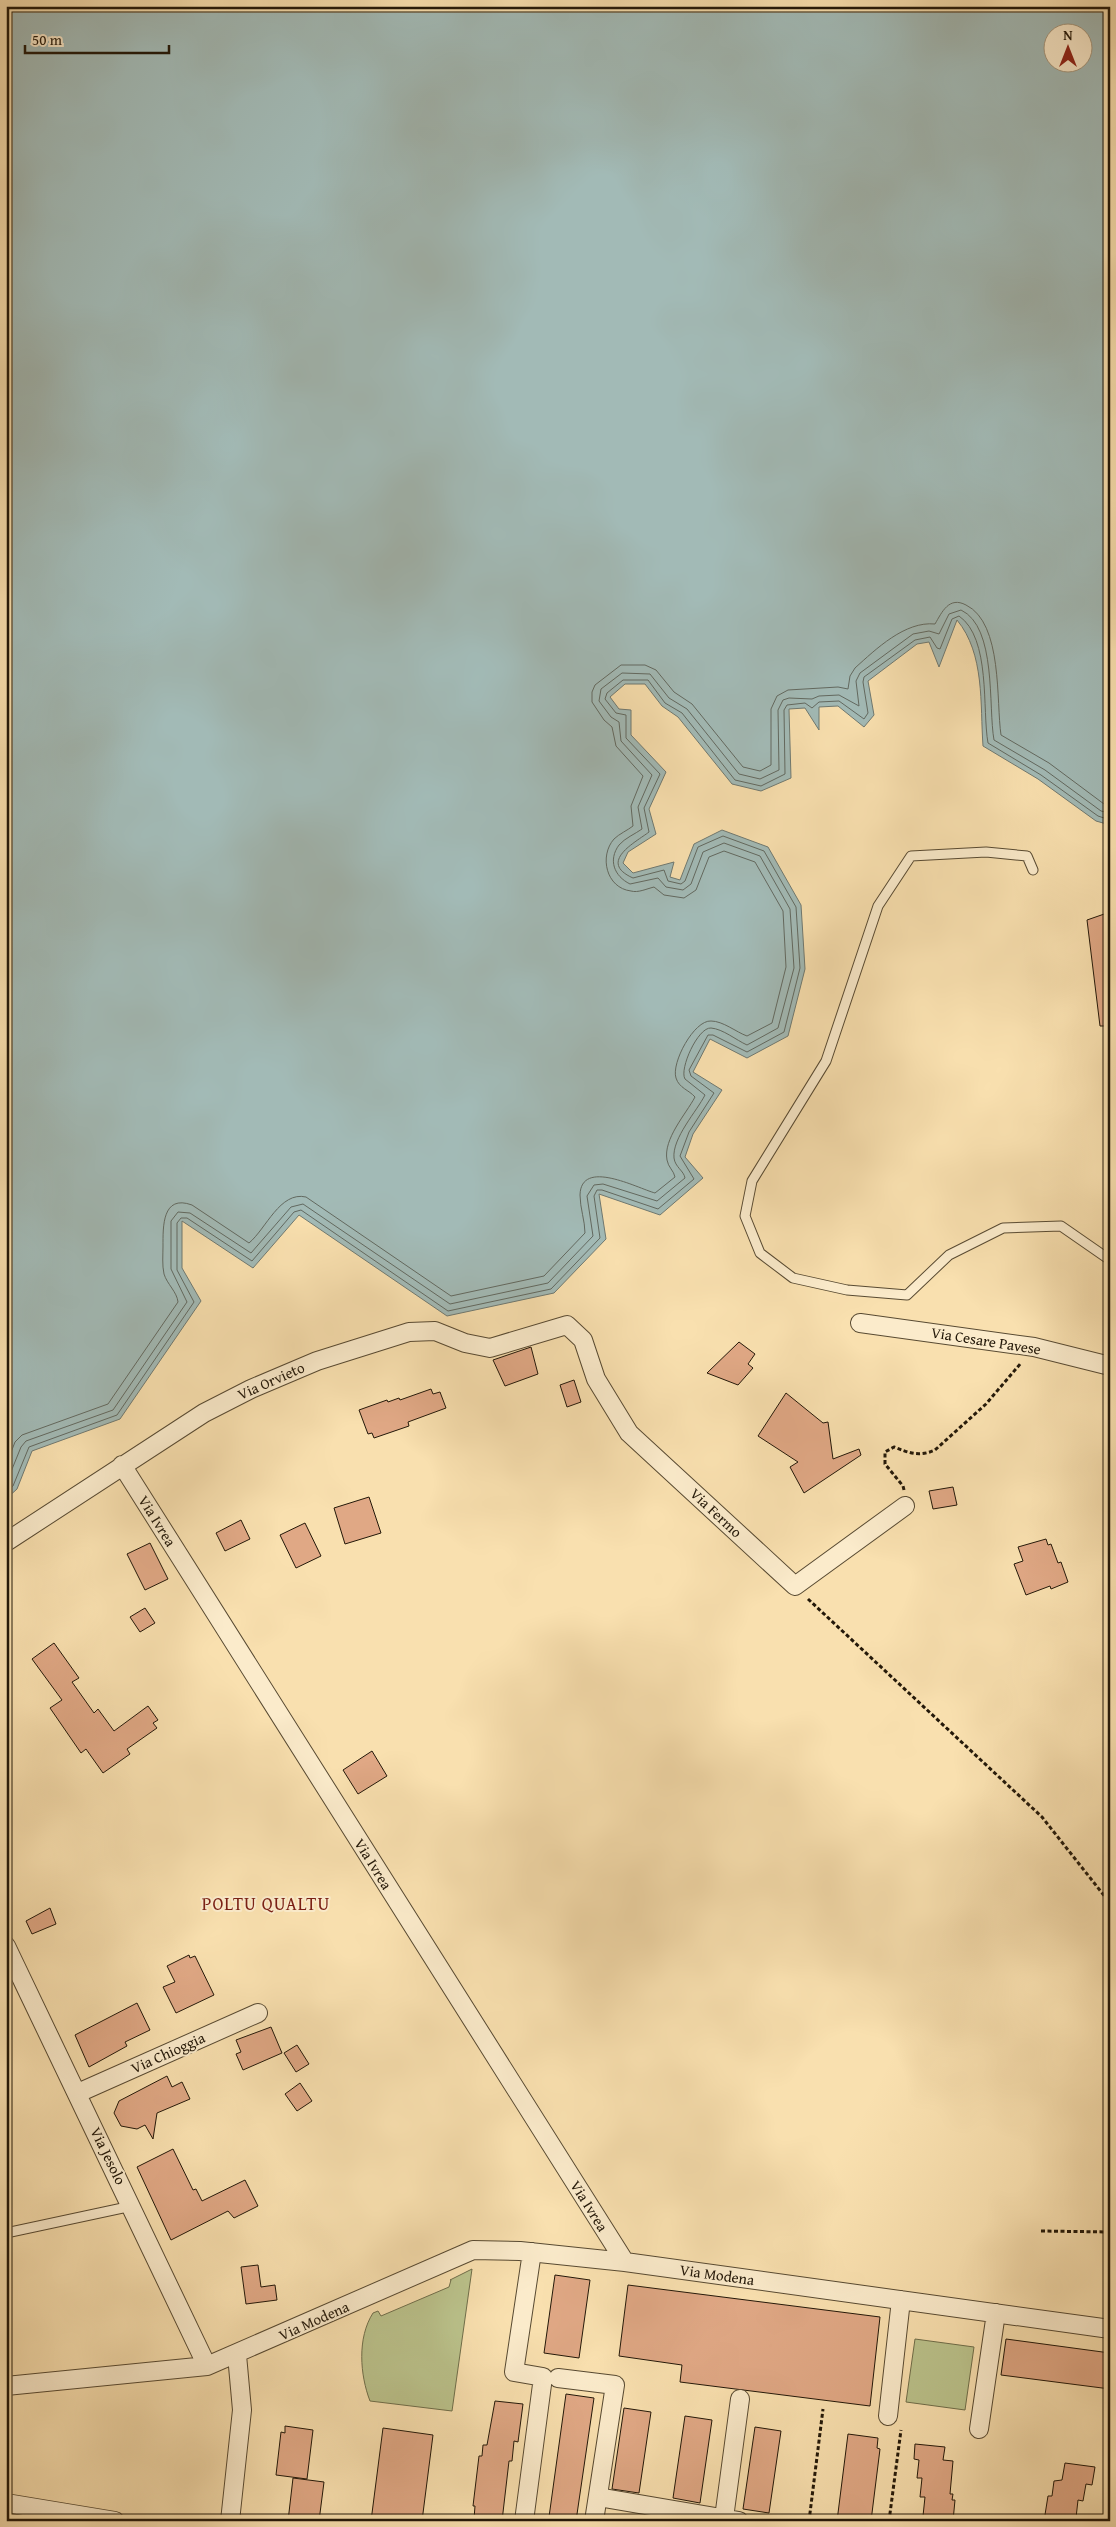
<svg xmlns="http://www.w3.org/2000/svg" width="1116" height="2527" font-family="'Gentium Book Plus',serif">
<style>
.green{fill:#bbc38c;stroke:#6f6e4a}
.water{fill:#a2bab6;stroke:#6f7971;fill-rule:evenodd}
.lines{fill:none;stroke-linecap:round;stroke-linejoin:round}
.shore{stroke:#626960;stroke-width:1}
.building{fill:#e0a885;stroke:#231809}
.lane-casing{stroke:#584a32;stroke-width:11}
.street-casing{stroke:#584a32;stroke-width:20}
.path{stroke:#231809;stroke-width:3;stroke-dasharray:4 2.5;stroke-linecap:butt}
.lane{stroke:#fbebcb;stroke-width:9}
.street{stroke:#fbebcb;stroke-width:18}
.labels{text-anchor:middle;stroke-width:4;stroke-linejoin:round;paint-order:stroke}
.street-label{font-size:15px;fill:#231809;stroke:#fbebcb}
.quarter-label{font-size:18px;letter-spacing:1px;fill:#7a1f14;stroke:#fbebcb}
</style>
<rect width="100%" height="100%" fill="#f9e0af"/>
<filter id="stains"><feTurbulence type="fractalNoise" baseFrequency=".004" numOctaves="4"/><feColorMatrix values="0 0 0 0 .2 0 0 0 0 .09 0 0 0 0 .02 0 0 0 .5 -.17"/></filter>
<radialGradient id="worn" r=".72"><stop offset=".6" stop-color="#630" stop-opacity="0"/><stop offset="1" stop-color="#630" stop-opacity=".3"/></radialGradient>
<path class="green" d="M472,2269L452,2411L370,2401C360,2375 357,2338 373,2313L378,2311L381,2316L449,2287L451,2280H450Z
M915,2339L974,2347L965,2410L906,2402Z"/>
<path class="water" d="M6,6H1110V825L1096,821L1038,779L983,746C980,704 985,654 957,620L939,667L929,642L917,644L868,681L874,715L864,727L838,706L819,707V730L805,708L789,709L791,778L761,791L732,784L678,717L662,706L645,684H625L610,697L619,709L631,710V735L666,772L649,809L656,834L628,852L623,863L633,873L674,862L670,877L680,880L694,844L722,830L768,847L801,905L805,969L788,1036L747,1058L710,1039L693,1072L722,1090L693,1134L685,1157L703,1178L660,1215L599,1194L606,1239L554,1293L447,1316L299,1215L253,1268L182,1221V1268L201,1301L120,1419L32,1451L17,1489L6,1499ZM1054,32H1084V62H1054Z"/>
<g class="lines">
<path class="shore" d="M6,1465L15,1442L22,1435L108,1404L178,1302C177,1292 167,1284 164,1274C162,1265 163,1255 163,1246C163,1227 162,1194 192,1205L249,1243C266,1229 280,1191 306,1197L451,1296L544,1276L585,1233C585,1221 580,1208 580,1195C581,1158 637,1188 655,1193L675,1177C674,1171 668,1167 667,1160C663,1139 686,1114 695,1097C689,1090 679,1088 676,1078C671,1063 694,1020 711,1021C723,1021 736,1032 747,1036L772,1023L786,967L783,911L755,862L724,851L709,857L696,890L684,898L664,895L654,887C646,889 638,893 631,891C606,888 599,856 614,839C619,834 628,830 633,826L631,806L643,776L616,746L612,727L604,720L592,702V692L595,685L621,665H645L656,670L674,692L692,704L743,767L760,771L771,765V709L777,696L788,690L838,687L848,689L850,676L855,668C876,649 905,621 935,624C942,612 949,596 966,605C1003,623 996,702 1001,735L1049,763L1104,804L1110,805
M6,1484L21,1447L26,1441L113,1410L187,1302L171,1269V1221L178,1212L190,1213L251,1253L291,1207L303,1204L450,1304L548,1283L593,1236L587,1196L594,1185L603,1184L657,1201L685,1178C684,1171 675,1167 674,1158C672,1138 697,1111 705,1095L685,1079C679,1069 698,1027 711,1028C723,1029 736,1040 747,1045L778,1028L794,968L790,909L760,856L724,843L703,852L691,884L683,890L666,887L658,878L630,884C614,876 608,860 619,845C625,838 635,834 642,829L638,807L652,775L621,741L619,722L611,717L599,701L601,689L622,673L650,674L669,698L687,709L739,774L760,779L779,770L778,710L783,700L789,698L812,699L819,696L839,695L859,706L856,681L860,673L913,634L929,631L939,634L949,614L961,610C997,627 988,707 994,740L1045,770L1101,811L1110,813
M6,1492L13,1486L29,1447L117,1415L194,1302L177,1270V1223L181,1218H187L252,1261L294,1212L301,1210L448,1311L551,1289L600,1238L594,1196L597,1190H602L658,1209L694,1179L680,1156L689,1132L714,1093L691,1076L689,1070L708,1035H713L747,1052L784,1032L800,968L796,907L764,851L723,836L698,847L685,881L681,884L668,881L664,870L633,878C597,862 636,842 649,832L644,808L660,774L626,738V715L616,713L605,699L607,693L623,680H648L665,703L682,713L735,780L761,786L785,774L784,710L787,705L805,703L812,708L819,702L839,701L864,719L868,713L863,682L864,677L915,640L930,637L937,648L940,649L952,619L959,616C991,638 982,710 988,743L1041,775L1098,816L1110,820"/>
</g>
<path class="building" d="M1110,912V1026H1100L1087,920Z
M739,1342L755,1354L748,1364L753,1368L738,1385L707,1373Z
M531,1347L538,1374L505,1386L493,1360Z
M574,1380L581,1402L567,1407L560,1385Z
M431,1389L433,1394L440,1392L446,1408L408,1422L409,1426L374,1438L372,1433L368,1434L359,1410L387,1400L388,1402L399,1398L400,1400Z
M786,1393L823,1423L828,1422L833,1459L859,1449L861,1455L804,1493L790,1467L798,1462L758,1436Z
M953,1487L957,1505L933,1509L929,1491Z
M369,1497L381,1533L345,1544L334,1508Z
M241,1520L250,1539L225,1551L216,1533Z
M305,1523L321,1556L296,1568L280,1535Z
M1046,1539L1048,1545L1051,1544L1058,1563L1061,1562L1068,1582L1051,1589L1050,1586L1026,1595L1014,1564L1023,1561L1018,1547Z
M150,1543L168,1579L145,1590L127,1554Z
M145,1608L155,1623L140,1632L130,1617Z
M54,1643L79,1678L72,1682L94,1713L98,1709L114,1731L148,1706L158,1720L153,1723L157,1728L127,1749L130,1754L103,1773L86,1749L81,1753L50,1708L62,1700L32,1659Z
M372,1751L387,1776L358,1794L343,1770Z
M50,1908L56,1924L32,1934L26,1921Z
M189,1955L190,1958L195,1956L214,1995L176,2013L163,1987L175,1982L167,1966Z
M137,2003L150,2030L125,2042L127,2046L89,2067L75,2035Z
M271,2027L282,2053L243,2070L236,2054L241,2052L236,2040Z
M297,2045L309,2064L296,2072L284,2053Z
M167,2076L172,2087L182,2082L190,2099L157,2113L153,2139L145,2125L137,2129L121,2126L114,2113L119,2101Z
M300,2083L312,2101L297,2111L285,2094Z
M173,2149L193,2190L196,2189L202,2201L245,2180L258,2206L234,2218L228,2211L171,2240L137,2167Z
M258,2265L261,2287L275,2285L277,2300L246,2304L241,2267Z
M555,2275L590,2280L579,2358L544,2353Z
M628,2285L880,2317L870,2406L680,2382L682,2365L619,2356Z
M1006,2339L1110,2353V2389L1001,2375Z
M566,2394L594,2398L576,2521L549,2517Z
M495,2401L523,2404L518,2442L514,2441L512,2461H509L502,2521H479L474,2519L475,2506H473L479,2456H482L483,2445H487Z
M624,2408L651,2412L639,2493L612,2489Z
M685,2416L712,2420L700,2503L673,2498Z
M285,2426L313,2430L307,2479L276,2475L281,2432L285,2433Z
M755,2427L781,2431L769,2513L743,2509Z
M383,2428L433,2435L422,2521H371Z
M848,2434L878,2438L877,2448L880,2449L871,2521H837Z
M915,2444L945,2447L943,2460L953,2461L950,2494H953L952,2500H955L953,2521H927L928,2516H923L925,2497H920L922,2478H917L919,2460L914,2459Z
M1065,2463L1095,2467L1092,2485L1086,2484L1083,2501L1078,2500L1076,2518L1071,2517L1070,2521H1044L1048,2496H1052L1054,2481L1062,2480Z
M293,2478L324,2482L319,2521H288Z"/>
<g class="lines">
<g class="lane-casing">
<path id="lane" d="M1033,870L1027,856L986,852L911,856L878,906L826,1061L752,1181L745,1216L760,1253L793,1278L847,1290L907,1295L949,1255L1003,1228L1061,1226L1110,1260
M6,2233L132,2206"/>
</g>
<g class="street-casing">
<path id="street" d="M860,1323L1034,1347L1110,1366
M122,1465L625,2262
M6,1542L204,1413L251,1389L317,1361L409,1332L435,1331L465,1343L490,1348L567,1325L583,1340L596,1379L629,1433L795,1586L905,1506
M6,1946L207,2366
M78,2093L258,2013
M558,2378L615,2385L594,2521
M6,2386L207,2366L473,2250L520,2251L625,2262L1110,2329
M888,2416L901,2300
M979,2429L996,2313
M598,2497L739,2521
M12,2504L115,2521
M724,2518L740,2399
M230,2521L242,2410L237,2355
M524,2521L543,2377L514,2372L532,2252"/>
</g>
<path class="path" d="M904,1490L903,1486L885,1464V1452L894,1447C909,1453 919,1457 935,1450L986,1404L1021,1363
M808,1599L1042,1817L1110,1903
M1041,2231L1110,2232
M809,2521L823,2409
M889,2521L901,2430
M1106,2521L1110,2494"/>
<use href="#lane" class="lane"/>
<use href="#street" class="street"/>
</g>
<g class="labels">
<g class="street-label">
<text transform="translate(986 1341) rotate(9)" y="5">Via Cesare Pavese</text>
<text transform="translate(271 1381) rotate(-24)" y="5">Via Orvieto</text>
<text transform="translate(716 1513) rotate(43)" y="5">Via Fermo</text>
<text transform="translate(157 1521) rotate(58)" y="5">Via Ivrea</text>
<text transform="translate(373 1864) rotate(58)" y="5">Via Ivrea</text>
<text transform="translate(168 2053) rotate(-24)" y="5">Via Chioggia</text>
<text transform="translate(108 2156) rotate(64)" y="5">Via Jesolo</text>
<text transform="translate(589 2206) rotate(58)" y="5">Via Ivrea</text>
<text transform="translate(717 2275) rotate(8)" y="5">Via Modena</text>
<text transform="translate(314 2321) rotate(-24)" y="5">Via Modena</text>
</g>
<g class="quarter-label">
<text x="266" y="1910">POLTU QUALTU</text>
</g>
</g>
<rect width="1116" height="2527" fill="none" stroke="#f9e0af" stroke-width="25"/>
<rect x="8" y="8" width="1101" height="2512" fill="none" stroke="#231809" stroke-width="2.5"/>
<rect x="12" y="12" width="1091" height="2502" fill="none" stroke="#231809"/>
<g transform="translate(1068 48)"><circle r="24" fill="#fbebcb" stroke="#a5977d"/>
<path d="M0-4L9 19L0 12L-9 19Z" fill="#8f2418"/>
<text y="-8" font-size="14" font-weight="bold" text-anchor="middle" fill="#231809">N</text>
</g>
<path d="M25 45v8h144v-8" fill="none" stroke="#231809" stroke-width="2.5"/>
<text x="32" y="45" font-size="15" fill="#231809" stroke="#fbebcb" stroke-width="4" paint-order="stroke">50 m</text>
<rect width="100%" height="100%" filter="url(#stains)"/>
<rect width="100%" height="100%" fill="url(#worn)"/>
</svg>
